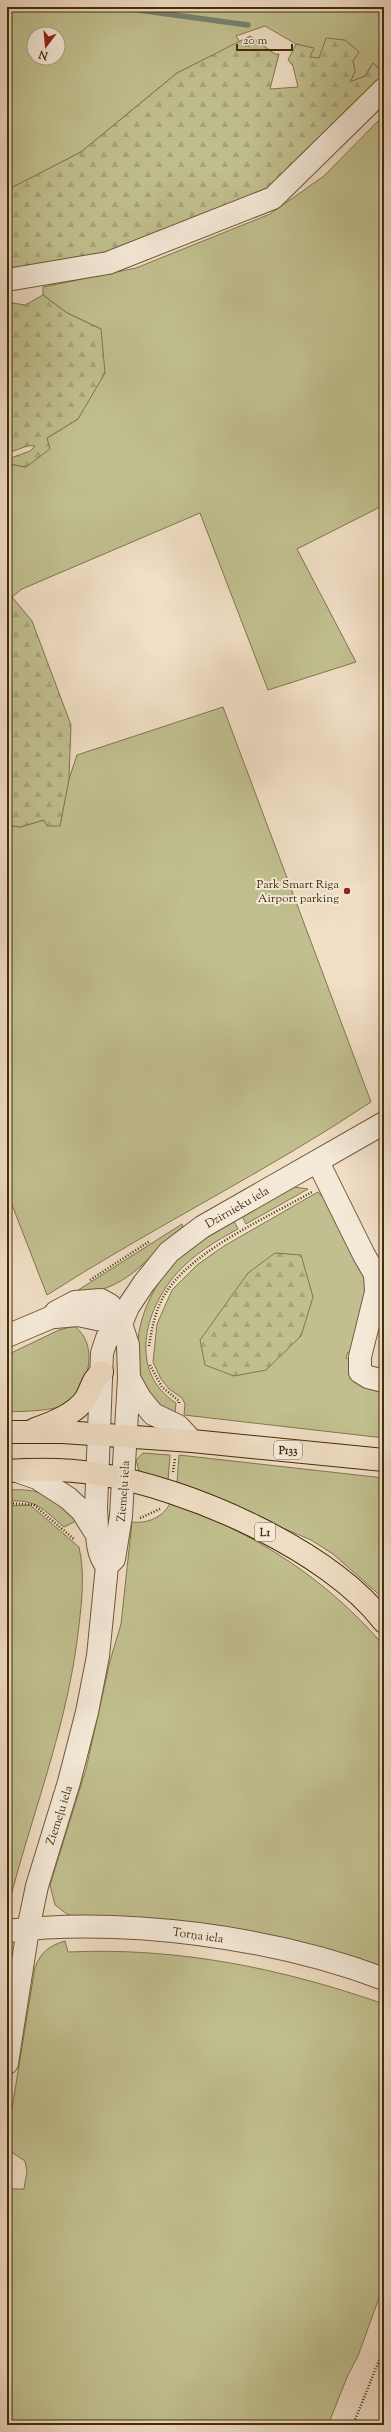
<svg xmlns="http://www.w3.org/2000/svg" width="391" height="2432" font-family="'Sorts Mill Goudy',serif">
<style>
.grass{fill:#c1bf8f;stroke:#82764d;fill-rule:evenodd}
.forest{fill:url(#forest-firs);stroke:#82764d}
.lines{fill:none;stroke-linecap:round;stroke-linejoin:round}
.stream{stroke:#788272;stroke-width:5.5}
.minor-casing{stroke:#6f583a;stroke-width:24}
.major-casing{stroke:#442c0b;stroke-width:24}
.path{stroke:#442c0b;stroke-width:2.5;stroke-dasharray:1 2;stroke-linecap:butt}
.minor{stroke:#f5ead9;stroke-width:22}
.major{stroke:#f0dec5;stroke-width:22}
.poi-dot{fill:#8f2418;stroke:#f5ead9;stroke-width:1.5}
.labels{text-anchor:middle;stroke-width:4;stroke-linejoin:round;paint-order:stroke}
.shield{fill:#f5ead9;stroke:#796549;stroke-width:1}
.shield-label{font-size:11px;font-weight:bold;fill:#442c0b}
.poi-label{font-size:12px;fill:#442c0b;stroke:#f5ead9;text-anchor:end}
.street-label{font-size:12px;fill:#442c0b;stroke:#f5ead9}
</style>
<defs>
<pattern id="forest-firs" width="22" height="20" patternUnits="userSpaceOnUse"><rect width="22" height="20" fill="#c1bf8f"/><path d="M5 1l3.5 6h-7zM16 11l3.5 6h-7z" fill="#a7a47a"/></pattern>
</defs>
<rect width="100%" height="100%" fill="#f0dec5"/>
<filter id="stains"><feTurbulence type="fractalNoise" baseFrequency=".005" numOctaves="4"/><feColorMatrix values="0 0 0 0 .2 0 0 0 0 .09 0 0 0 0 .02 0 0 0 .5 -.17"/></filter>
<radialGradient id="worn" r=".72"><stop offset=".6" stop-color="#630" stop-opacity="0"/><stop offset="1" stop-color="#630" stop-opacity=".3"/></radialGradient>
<path class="grass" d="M7,7H384V73L373,63L365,76L350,82L355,72L353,61L314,58L310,57L313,48L296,44L265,26L236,36L240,42L177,73L81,152L9,190H7ZM34,34H58V58H34Z
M384,115V505L297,549L356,662L268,690L200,513L22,589L12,597L7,585V458L9,464L26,467L47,438L78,419L101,329L67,313L43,295V287L136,268L270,214L324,176Z
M223,707L371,1102C266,1172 153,1227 47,1295L7,1192V825L20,827L44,820L60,825L69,779L77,755Z
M294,1187L308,1189L246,1224L242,1216Z
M318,1192L327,1202L365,1278L367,1284L351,1353L348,1352L346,1358L350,1359C346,1384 364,1388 384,1393V1438L184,1415L185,1404L182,1398L169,1389L161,1379L153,1362L157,1324L172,1290L197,1265L224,1246Z
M234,1221L238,1229C216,1241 194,1254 177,1273C144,1310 128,1372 176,1403L175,1413C163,1407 152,1401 144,1389C141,1384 140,1375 139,1369C132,1331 148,1293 172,1265C189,1246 213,1233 234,1221Z
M182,1224L183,1228C142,1260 129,1292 72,1294Z
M74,1326C99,1343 90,1387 67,1403C54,1412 23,1411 7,1412V1355L59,1330Z
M143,1453L170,1455L168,1481L139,1471L136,1460Z
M179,1455L384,1478V1599L333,1554L311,1540L177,1483Z
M7,1490C44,1488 52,1497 80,1519L64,1527C43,1509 36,1499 7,1501Z
M170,1503C254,1532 326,1578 384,1646V1968L80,1918L67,1914L55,1905L50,1885L86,1769L110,1661L121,1624L132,1522C147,1524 164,1517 170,1503Z
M30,1505L79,1547C85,1574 82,1599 79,1625C69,1719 36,1802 12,1892L7,1903V1506Z
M65,1941L68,1952C177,1947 281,1968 384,2004V2284L358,2356L348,2375L328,2425H7V2189H24L27,2171L25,2161L7,2149V2139L35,1967C42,1951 49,1946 65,1941Z"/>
<path class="forest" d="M250,36L275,54H279L270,89L298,87L293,66L288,60L296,44L314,48L310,57L319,58L326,38L345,40L359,52L353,61L355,72L350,82L365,76L373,63L384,73V84L273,198L108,263L7,278V190L81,152L177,73Z
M43,295L67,313L101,329L105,373L78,419L47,438L50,449L26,467L9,464L8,459L30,451L35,446C25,444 17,452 7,452V302L25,305Z
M7,585L12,597L32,621L71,725L69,779L60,826H47L44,820L20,827L7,825Z
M275,1253L301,1255L313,1297L301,1336L266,1370L234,1376L205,1365L200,1340L248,1273Z"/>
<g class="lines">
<path class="stream" d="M116,7L248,25"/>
<g class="minor-casing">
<path id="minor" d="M7,280L108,263L273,198L384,89
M318,1162L364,1255L375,1274L376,1292L360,1357V1372L368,1377L384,1381
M55,1317L78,1315L121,1324
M7,1336L52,1317L56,1312L75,1302L101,1300L110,1305L121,1324L128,1345L129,1378L121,1516L114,1559L107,1566L98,1656L87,1712L69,1782L37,1886L28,1929L7,2063
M129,1378L140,1398L153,1414L178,1426L192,1441
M17,1471L37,1478L68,1498L82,1511L97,1535
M107,1566C94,1551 98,1528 96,1509L102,1353L107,1338L121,1324L128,1307L144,1283L169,1252L202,1227L384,1123
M7,1931C124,1917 274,1937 384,1979"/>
</g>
<g class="major-casing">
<path id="major" d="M35,1429C52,1423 76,1414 86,1398C92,1388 92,1379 102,1372
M7,1432H63L192,1441L384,1460
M7,1471C37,1469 68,1469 98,1474C188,1488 328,1549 384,1622"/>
</g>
<path class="path" d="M90,1280L150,1241
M149,1346C152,1327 156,1307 167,1291C194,1250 268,1217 312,1192
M150,1365L162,1387L179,1401V1404
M173,1472L175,1459
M7,1503L34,1505L75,1540
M140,1518L160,1509
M7,1907L12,1901
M353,2425L384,2348"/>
<use href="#minor" class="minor"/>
<use href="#major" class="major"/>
</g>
<circle class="poi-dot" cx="347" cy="891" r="4"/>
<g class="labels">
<g class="shield">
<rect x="274" y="1441" width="28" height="18" rx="3"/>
<rect x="255" y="1523" width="20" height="18" rx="3"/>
</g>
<g class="shield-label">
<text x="288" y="1454">P133</text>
<text x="265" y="1536">L1</text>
</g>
<g class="poi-label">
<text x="339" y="888">Park Smart Riga<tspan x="339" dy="14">Airport parking</tspan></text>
</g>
<g class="street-label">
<text transform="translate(237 1207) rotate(-30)" y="4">Dzirnieku iela</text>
<text transform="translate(123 1491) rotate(-86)" y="4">Ziemeļu iela</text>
<text transform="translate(59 1815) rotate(-72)" y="4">Ziemeļu iela</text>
<text transform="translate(198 1935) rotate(8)" y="4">Torņa iela</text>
</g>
</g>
<rect width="391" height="2432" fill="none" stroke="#f0dec5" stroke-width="24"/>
<rect x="8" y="8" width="375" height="2416" fill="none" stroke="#442c0b" stroke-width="2"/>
<rect x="12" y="12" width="367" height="2408" fill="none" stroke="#442c0b"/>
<g transform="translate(46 46) rotate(196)"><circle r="19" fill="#f5ead9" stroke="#ae9e87"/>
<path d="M0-3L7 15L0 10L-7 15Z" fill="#8f2418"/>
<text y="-6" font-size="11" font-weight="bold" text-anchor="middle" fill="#442c0b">N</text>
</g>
<path d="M237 44v6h55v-6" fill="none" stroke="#442c0b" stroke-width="2"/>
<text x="243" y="44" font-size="12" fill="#442c0b" stroke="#f5ead9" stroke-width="3" paint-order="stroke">20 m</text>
<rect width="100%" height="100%" filter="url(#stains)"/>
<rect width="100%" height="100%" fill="url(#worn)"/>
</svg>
